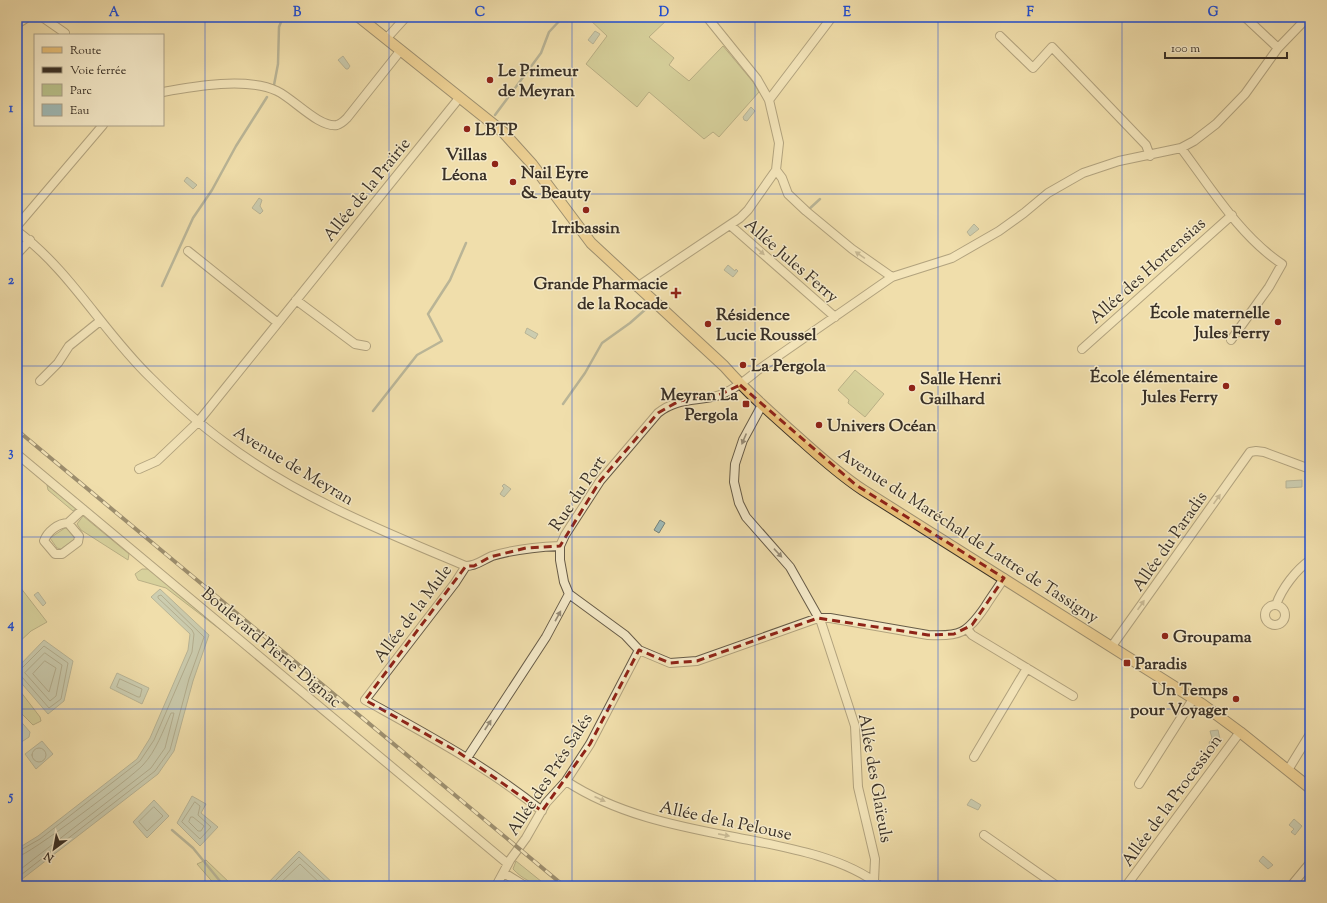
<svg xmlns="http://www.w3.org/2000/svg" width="1327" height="903" font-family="'Sorts Mill Goudy',serif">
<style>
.green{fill:#b8c18a;stroke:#787858}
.water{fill:#9fb9b5;stroke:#76827c}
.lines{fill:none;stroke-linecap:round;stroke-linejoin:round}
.shore{stroke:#6c746e;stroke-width:1}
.stream{stroke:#76827c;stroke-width:2.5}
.minor-casing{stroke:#675c48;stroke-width:10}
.major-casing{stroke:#393026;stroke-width:12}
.minor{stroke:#f5eac9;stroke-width:8}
.major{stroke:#e8bf76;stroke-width:10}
.rail-casing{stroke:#393026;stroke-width:4}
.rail{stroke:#f5eac9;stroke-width:2.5;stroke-dasharray:8;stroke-linecap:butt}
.oneway{fill:#978d78}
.marked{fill:none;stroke:#8f2418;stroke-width:3;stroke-dasharray:8 5;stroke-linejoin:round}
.grid{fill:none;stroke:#1d4ed8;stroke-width:1;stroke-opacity:0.55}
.poi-dot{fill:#8f2418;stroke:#f5eac9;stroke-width:1.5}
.labels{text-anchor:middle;stroke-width:3;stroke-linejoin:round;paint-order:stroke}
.poi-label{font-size:17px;font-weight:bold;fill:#393026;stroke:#f5eac9;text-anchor:start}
.street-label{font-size:17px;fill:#393026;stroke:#f5eac9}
.neatline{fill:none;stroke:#1d4ed8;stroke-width:1.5}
.grid-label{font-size:13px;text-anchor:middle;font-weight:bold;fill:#1d4ed8}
</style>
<rect width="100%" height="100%" fill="#f0deac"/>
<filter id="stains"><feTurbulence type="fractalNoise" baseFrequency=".005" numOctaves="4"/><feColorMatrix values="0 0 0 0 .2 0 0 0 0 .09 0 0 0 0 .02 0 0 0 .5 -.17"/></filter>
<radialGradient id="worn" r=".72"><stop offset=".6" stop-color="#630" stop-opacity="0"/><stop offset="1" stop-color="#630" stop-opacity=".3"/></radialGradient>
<path class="green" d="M587,17H670L649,37L674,58L669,65L689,81L723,46L753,82L759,92L719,137L713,132L704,139L649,92L637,107L586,64L607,36Z
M855,370L884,394L865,417L848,403L849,400L838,390Z
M47,485L77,508L73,511L48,490Z
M83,516L129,554L128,560L81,530L77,524Z
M65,528L71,530L76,538L61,549L57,548L50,538Z
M142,569H151L226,634L166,588L138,580L135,574Z
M17,583L47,622L31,631L17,644Z
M17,687L40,717L41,721L33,725L17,709Z
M206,860L233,886H216L197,864Z
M516,861L547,886C535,886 521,878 513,869Z"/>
<path class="water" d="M595,31L600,34L593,44L588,40Z
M343,56L350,66L348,69H346L338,60Z
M751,107L755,111L747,121L744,120L743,117Z
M187,177L197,185L193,189L184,181Z
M259,198L262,200L260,206L263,211L260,214L252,208Z
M974,224L979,229L970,236L967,232Z
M728,265L735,271L736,269L738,271L733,277L724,270Z
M527,328L538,334L535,339L525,333Z
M1302,480V487L1286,488V481Z
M504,484L511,489L504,497L500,494L504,488L502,486Z
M660,520L665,523L659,533L654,530Z
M160,589L209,635L193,681L174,751L158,774L17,883V849L38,836L137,759L150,738L188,650L190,634L151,597Z
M38,592L46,603L43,606L34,595Z
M44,640L73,661L64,701L48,714L17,678V668Z
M117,673L149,688L142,704L110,688Z
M17,717L30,732L29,737L17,745Z
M1218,730L1220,739L1216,746L1212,747L1209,743L1212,738L1210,731Z
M42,741L53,754L36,769L25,754Z
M192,796L206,804L201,813L218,827L200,846L177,823Z
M971,799L981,805L978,810L967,805Z
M154,800L169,816L147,838L133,822Z
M1294,819L1302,826L1295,835L1291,832L1294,829L1289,825Z
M299,851L336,886H265Z
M1263,856L1273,865L1268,869L1259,861Z"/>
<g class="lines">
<path class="shore" d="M45,653L62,665L56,696L50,701L25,673Z
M45,661L56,668L49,692L33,674Z
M17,670L21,669L44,646L68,663L61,699L49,708L22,677L17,676
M120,679L142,689L140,697H138L117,687Z
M32 755a7 7 0 1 1 14 0a7 7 0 1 1-14 0Z
M195,802L200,806L198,815L211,827L200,839L182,822Z
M154,807L163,816L147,831L139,822Z
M191,817H193L204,826L201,831H198L189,822Z
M17,852L40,839L140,761L154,740L192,652L194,634L192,630L158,598V596L161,595L204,637L189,679L170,750L155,771L17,878
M17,857C28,856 132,777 143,765C156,751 163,731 171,713H174L165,748L151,768L17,872
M270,886L299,857L331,886
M277,886L300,864L323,886"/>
<path class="stream" d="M274,85L278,64L279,27L283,17
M495,115L541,53L549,32L563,17
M807,211L820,199
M162,286L193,218L212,190L236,146L267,97
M563,404L585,373L602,343L630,323L647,308
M373,411L417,355L442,341L428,314L450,280L466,243
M172,830L193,848L224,886"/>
<g class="minor-casing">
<path id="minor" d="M42,17L65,33
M1245,17L1278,48
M17,24L28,17
M1000,36L1033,68L1052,47L1146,145L1150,156
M386,39L406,17
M163,92C195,86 247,77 277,91C294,99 319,128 337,125C341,124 344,121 347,118L401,50
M769,100L832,17
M1181,148C1211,188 1240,236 1282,264L1269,287L1231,340
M776,170L782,178L788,194L806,211L852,249L892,277
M730,225L835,317
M17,226L103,125
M17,231C71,271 103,332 151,378C174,401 198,423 224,442C297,497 382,531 466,566
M188,251L278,323
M17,254L30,240
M637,287L740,218L748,210L776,170L779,143L769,100L757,79L707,17
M296,300L355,344L366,346
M1082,349L1232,215
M40,381L58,363L69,346L100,321
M762,405L743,440L735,464L734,482L739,503L746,517L790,567L821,622L855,726L858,787L875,859L874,881
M17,454L508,864
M139,469L157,461L198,422L460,97
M68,523L79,536L78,542L62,554H55L44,541C47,532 58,523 68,523L83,509
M1004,578C998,588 991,597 985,607C967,633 960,637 928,635L830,618H818L697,661L670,663L639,650L625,635L569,594L564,582L560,560V546L565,535L600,481L658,413C678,397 697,402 720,395C735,389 746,380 758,370L892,277L952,258L999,231L1024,213L1048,193L1083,173L1119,161L1181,148L1194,141L1216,124L1245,94L1278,48L1308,17
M1265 615a10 10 0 1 1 20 0a10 10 0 1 1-20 0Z
M1276,605C1282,588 1296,570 1310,560
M967,629L972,635L1073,696
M1112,646L1250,452L1256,451L1264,452L1310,469
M974,757L1027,668
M467,758L546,637L569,594
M1288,770L1310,734
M566,781C616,814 676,826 734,837C779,846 844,856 880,886
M1139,784L1193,699
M542,811C488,767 426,734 365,700L455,583L466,566C477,566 482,560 492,556C515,549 537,547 560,546
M984,835L1057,886
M504,873L525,886
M496,886L510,860L526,838L546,803L566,781L590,744L639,650
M1126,886L1240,732
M1291,886L1310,863"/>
</g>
<g class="major-casing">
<path id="major" d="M359,17L503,132L532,164L591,243L724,366C747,392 773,415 799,438C819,456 840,475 863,490L1202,704L1240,732L1310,788"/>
</g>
<use href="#minor" class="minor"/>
<use href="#major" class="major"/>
<g class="rail-casing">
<path id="rail" d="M17,430L564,886"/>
</g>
<use href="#rail" class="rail"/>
</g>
<defs><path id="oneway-solid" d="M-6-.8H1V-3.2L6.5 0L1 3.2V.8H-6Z"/></defs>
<g class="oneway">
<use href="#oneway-solid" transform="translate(760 251) rotate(41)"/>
<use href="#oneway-solid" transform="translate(860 255) rotate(-145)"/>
<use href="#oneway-solid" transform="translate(744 439) rotate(113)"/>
<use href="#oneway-solid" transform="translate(1217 499) rotate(-55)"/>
<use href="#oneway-solid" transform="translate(778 553) rotate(47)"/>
<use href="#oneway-solid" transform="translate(1141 605) rotate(-55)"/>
<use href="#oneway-solid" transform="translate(558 616) rotate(-61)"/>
<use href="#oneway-solid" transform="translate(488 725) rotate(-57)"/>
<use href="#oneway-solid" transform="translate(600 799) rotate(24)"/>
<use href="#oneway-solid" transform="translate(724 835) rotate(11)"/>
</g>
<path d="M0 0H1327V903H0ZM740,385L856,485L1004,578L972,625L954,634L928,635L818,618L697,661L670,663L639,650L590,744L542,811L458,752L365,700L466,566H474L490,557L526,548L560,546L600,481L658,413L679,401L719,395Z" fill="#f0deac" fill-opacity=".55" fill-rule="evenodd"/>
<path class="marked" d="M740,385L856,485L1004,578L972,625L954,634L928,635L818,618L697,661L670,663L639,650L590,744L542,811L458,752L365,700L466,566H474L490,557L526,548L560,546L600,481L658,413L679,401L719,395Z"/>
<path class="grid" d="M205,17V886M389,17V886M572,17V886M755,17V886M938,17V886M1122,17V886M17,194H1310M17,366H1310M17,537H1310M17,709H1310"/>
<g class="poi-dot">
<circle cx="490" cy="80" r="4"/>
<circle cx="467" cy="129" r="4"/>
<circle cx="495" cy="164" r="4"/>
<circle cx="513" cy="182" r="4"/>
<circle cx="586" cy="210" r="4"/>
<path d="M674 287h4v4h4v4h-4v4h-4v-4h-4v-4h4z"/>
<circle cx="1278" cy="322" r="4"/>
<circle cx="708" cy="324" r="4"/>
<circle cx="743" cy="365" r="4"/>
<circle cx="1226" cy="386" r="4"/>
<circle cx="912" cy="388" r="4"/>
<rect x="742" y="400" width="8" height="8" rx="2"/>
<circle cx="819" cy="425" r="4"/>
<circle cx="1165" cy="636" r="4"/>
<rect x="1123" y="659" width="8" height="8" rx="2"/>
<circle cx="1236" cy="699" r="4"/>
</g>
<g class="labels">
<g class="poi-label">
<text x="498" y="76">Le Primeur<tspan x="498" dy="20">de Meyran</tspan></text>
<text x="475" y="135">LBTP</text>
<text x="487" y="160" text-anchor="end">Villas<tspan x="487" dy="20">Léona</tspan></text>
<text x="521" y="178">Nail Eyre<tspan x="521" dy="20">&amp; Beauty</tspan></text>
<text x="586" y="233" text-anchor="middle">Irribassin</text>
<text x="668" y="289" text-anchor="end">Grande Pharmacie<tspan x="668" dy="20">de la Rocade</tspan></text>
<text x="1270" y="318" text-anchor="end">École maternelle<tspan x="1270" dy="20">Jules Ferry</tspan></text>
<text x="716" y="320">Résidence<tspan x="716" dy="20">Lucie Roussel</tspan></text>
<text x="751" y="371">La Pergola</text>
<text x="1218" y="382" text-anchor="end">École élémentaire<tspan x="1218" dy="20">Jules Ferry</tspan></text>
<text x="920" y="384">Salle Henri<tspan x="920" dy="20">Gailhard</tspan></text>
<text x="738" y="400" text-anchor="end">Meyran La<tspan x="738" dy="20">Pergola</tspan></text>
<text x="827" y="431">Univers Océan</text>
<text x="1173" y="642">Groupama</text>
<text x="1135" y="669">Paradis</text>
<text x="1228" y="695" text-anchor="end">Un Temps<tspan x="1228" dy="20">pour Voyager</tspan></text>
</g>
<g class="street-label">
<text transform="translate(366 189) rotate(-51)" y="6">Allée de la Prairie</text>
<text transform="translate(792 260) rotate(41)" y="6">Allée Jules Ferry</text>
<text transform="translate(1147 270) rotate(-42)" y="6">Allée des Hortensias</text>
<text transform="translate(294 465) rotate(31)" y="6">Avenue de Meyran</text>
<text transform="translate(577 493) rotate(-56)" y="6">Rue du Port</text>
<text transform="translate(969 535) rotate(33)" y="6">Avenue du Maréchal de Lattre de Tassigny</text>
<text transform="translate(1169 541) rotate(-55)" y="6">Allée du Paradis</text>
<text transform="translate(412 613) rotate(-53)" y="6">Allée de la Mule</text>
<text transform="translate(272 647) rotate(40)" y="6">Boulevard Pierre Dignac</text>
<text transform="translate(549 774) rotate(-57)" y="6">Allée des Prés Salés</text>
<text transform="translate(876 778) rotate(80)" y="6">Allée des Glaïeuls</text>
<text transform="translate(1171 800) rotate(-54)" y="6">Allée de la Procession</text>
<text transform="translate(726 820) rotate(12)" y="6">Allée de la Pelouse</text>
</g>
</g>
<rect width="1327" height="903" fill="none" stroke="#f0deac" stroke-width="44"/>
<rect x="34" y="34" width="130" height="92" fill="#f5eac9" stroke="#aaa088"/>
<rect x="42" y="47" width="20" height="6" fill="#e8bf76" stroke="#aaa088"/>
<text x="70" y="54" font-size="12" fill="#393026">Route</text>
<rect x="42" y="67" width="20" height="6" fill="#393026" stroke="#aaa088"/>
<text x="70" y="74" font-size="12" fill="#393026">Voie ferrée</text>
<rect x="42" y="84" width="20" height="12" fill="#b8c18a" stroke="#aaa088"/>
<text x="70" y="94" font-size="12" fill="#393026">Parc</text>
<rect x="42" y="104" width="20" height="12" fill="#9fb9b5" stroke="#aaa088"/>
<text x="70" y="114" font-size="12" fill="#393026">Eau</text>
<g transform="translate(54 849) rotate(212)" stroke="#f5eac9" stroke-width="3" paint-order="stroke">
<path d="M0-3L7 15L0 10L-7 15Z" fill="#393026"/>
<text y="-6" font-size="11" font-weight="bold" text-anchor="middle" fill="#393026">N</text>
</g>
<path d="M1165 52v6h122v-6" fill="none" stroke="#393026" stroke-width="2"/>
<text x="1171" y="52" font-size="12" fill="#393026" stroke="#f5eac9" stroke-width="3" paint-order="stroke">100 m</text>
<rect x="22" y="22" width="1283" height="859" class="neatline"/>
<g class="grid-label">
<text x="114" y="16">A</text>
<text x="297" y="16">B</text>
<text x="480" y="16">C</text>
<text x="664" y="16">D</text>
<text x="847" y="16">E</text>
<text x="1030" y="16">F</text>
<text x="1213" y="16">G</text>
<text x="11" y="112">1</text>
<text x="11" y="284">2</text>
<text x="11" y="456">3</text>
<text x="11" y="628">4</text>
<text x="11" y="800">5</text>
</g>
<rect width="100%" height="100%" filter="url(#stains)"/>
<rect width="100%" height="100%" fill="url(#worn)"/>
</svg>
